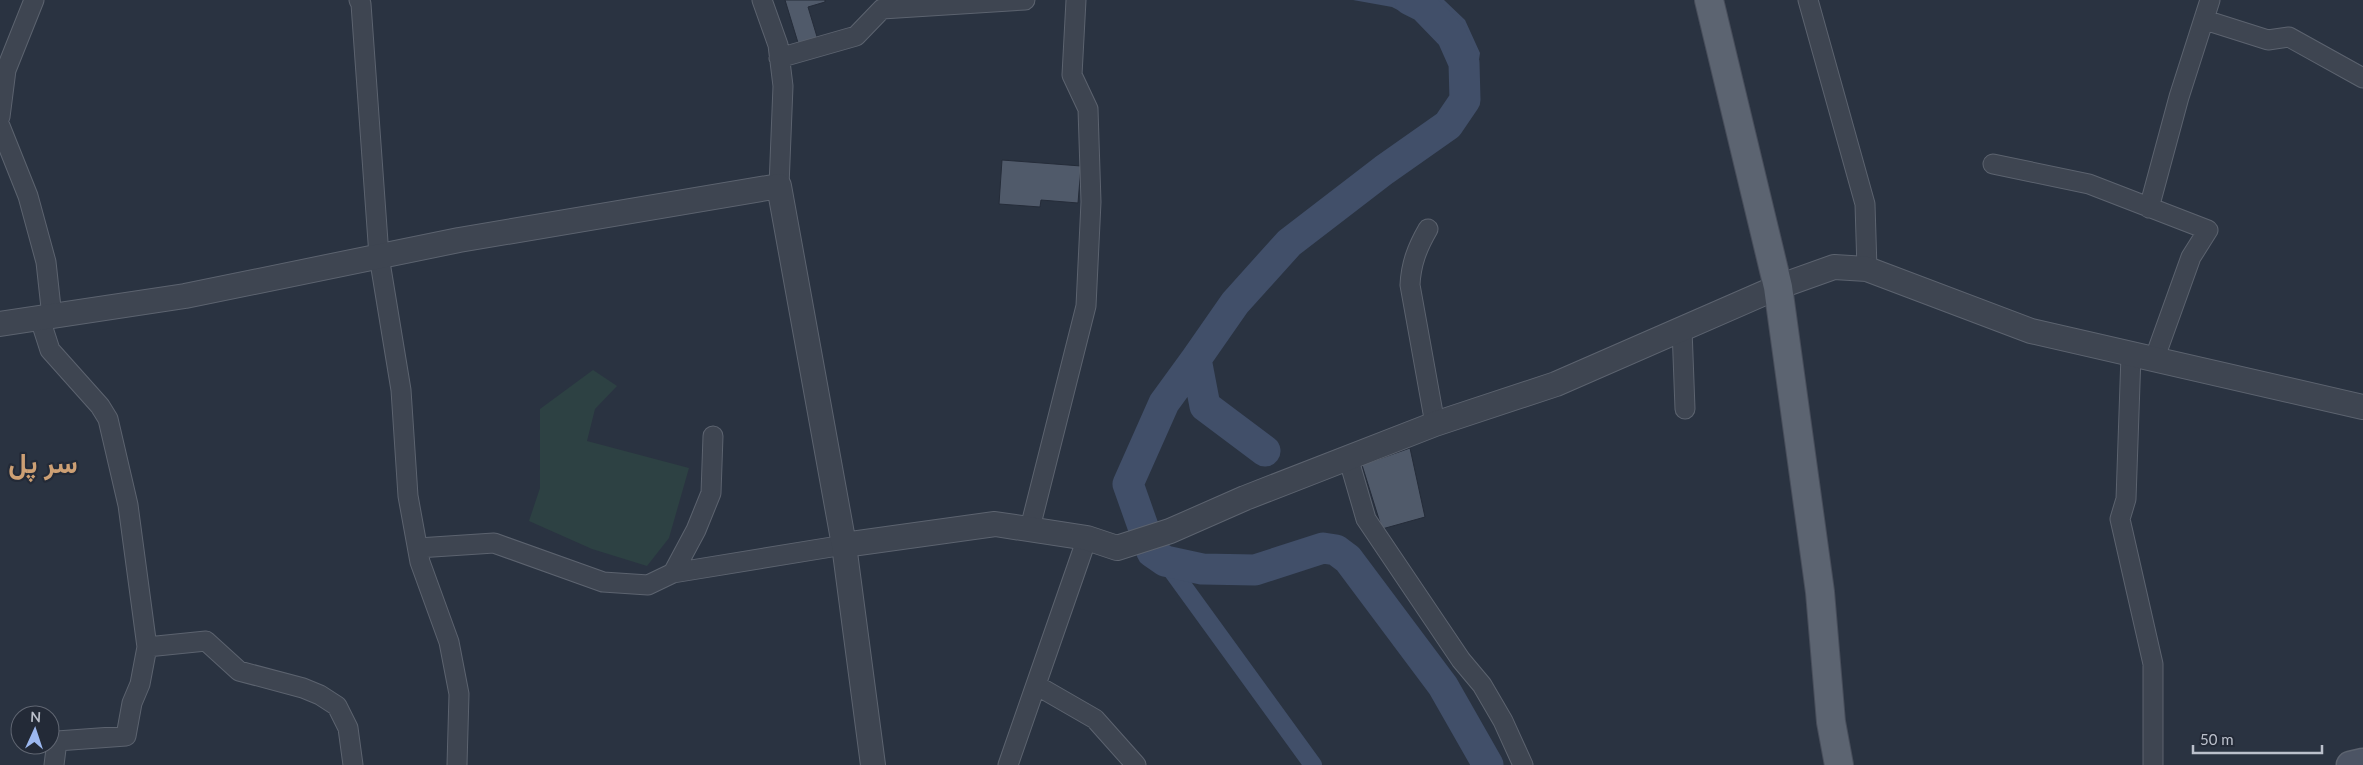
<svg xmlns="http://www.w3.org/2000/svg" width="2363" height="765" font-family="Lato,Vazirmatn,sans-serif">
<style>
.green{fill:#2d4143}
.water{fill:#414f69}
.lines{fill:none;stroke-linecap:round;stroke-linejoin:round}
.canal{stroke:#414f69;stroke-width:18}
.river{stroke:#414f69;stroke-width:31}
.building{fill:#505a6a;stroke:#252c39}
.minor-casing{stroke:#5c636f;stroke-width:21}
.tertiary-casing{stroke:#5c636f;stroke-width:26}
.secondary-casing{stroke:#5c636f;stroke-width:29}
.primary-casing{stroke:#484e5b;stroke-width:30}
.minor{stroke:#3e4551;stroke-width:19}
.tertiary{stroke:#3e4551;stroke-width:24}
.secondary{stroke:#4c5464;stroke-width:26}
.primary{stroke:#5c6471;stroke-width:28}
.labels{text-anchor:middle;stroke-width:4.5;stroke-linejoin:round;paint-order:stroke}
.town-label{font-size:28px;font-weight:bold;fill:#cda074;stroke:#232a37}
</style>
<rect width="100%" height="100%" fill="#2a3341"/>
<path class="green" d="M593,370L617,386L595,409L587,441L689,468L669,538L647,566L592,549L529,521L540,488V409Z"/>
<path class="water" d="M1353,0H1444L1465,20L1480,53L1476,80L1453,69L1438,31L1392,7Z"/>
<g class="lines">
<path class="canal" d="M1165,561L1313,765"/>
<path class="river" d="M1196,359L1164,403L1128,484L1152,552L1165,561L1202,569L1255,570L1323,548L1336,550L1348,559L1443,686L1488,765
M1265,451L1205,406L1196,359L1235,303L1289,243L1384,170L1448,125L1465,100L1464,63L1452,36L1424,7L1410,0"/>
</g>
<path class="building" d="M785,0H825V2L808,7L818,40L799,46Z
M1002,160L1081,166L1078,203L1041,200L1040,207L999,204Z
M1410,448L1425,517L1382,529L1362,465Z"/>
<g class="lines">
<g class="minor-casing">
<path id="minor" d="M359,0L361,4L379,256L401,390L408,496L420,562L449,642L459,694L457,765
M762,0L778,45L783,86L779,186
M1808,0L1865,204L1867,269
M2205,20L2268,40L2289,37L2363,78
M779,58L856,36L882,9L1025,0
M0,117L6,70L34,0
M0,126L28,196L46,262L52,317
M1993,164L2089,184L2208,230L2191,257L2154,360
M2149,208L2179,97L2210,0
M1428,229C1417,248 1411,264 1410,285L1435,424
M40,319L50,350L100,406L108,419L128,505L147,647L206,641L239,671L303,688L320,695L337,706L348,728L353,765
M1682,329L1685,409
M2131,355L2126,499L2120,519L2153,664V765
M1348,457L1366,519L1461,660L1482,685L1503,721L1523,765
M1030,528L1086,306L1091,202L1088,109L1072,75L1076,0
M418,548L494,543L603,582L648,585L673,573L696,530L711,493L713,436
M673,573L844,545
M1036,685L1095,719L1136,765
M54,765L57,741L126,736L132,703L140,684L147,647
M1008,765L1087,538"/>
</g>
<g class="tertiary-casing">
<path id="tertiary" d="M0,324L185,296L459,240L779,186L844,545L873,765
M844,545L995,524L1087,538L1117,548L1170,531L1245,498L1435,424L1556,384L1778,287L1834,267L1867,269L2031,331L2363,407"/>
</g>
<g class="secondary-casing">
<path id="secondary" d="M2350,765L2363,762"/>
</g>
<g class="primary-casing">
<path id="primary" d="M1709,0L1778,287L1820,592L1831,722L1839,765"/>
</g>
<use href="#minor" class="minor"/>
<use href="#tertiary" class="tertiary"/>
<use href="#secondary" class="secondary"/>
<use href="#primary" class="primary"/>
</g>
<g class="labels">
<g class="town-label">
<text x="43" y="473">سر پل</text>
</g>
</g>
<g transform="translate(35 730) rotate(3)"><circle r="24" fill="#232a37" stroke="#606672"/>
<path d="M0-4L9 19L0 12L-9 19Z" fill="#9cb8f0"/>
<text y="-8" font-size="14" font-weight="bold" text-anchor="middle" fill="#bbc0cb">N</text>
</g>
<path d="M2193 745v8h129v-8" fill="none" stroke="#bbc0cb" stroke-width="2.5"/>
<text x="2200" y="745" font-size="15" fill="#bbc0cb" stroke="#232a37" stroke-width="4" paint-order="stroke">50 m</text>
</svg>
